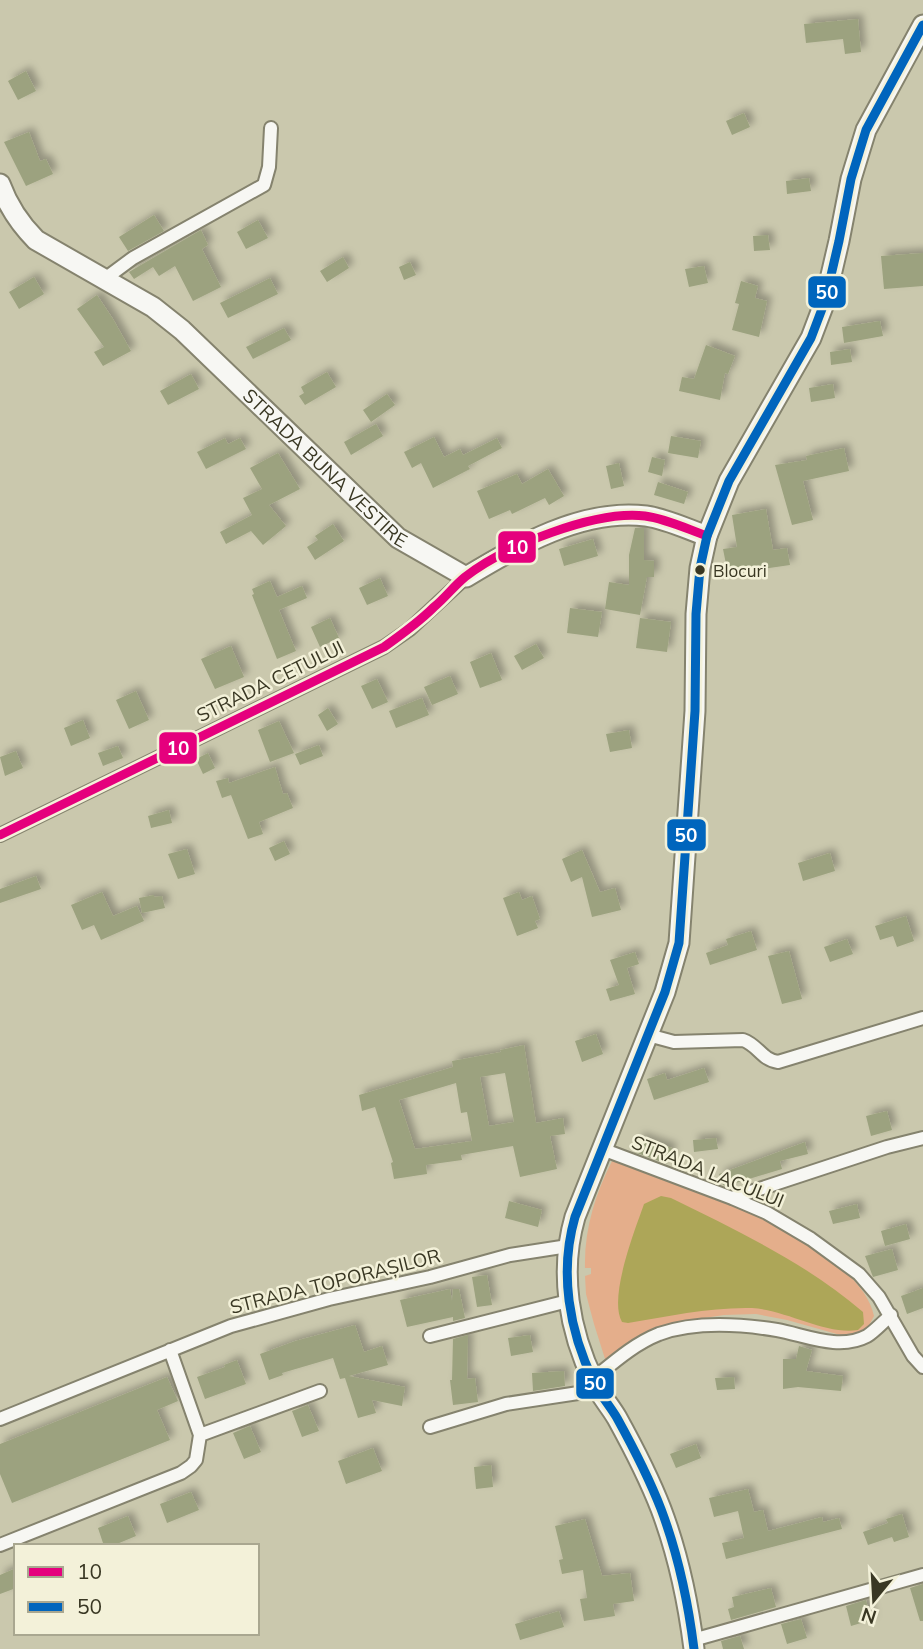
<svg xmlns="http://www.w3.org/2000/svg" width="923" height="1649" font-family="Mulish,sans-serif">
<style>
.green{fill:#e4ae8b}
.water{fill:#ada658}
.building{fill:#9ca27f;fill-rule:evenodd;filter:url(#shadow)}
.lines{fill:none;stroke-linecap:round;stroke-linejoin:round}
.street-casing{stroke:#85836e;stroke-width:16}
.secondary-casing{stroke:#85836e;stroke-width:23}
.street{stroke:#f7f7f3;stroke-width:12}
.secondary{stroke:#f7f7f3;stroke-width:19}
.bus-1-casing{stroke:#f3f1d9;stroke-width:14}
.bus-2-casing{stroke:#f3f1d9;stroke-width:14}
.bus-1{stroke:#e5007d;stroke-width:9}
.bus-2{stroke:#0065bd;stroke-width:9}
.bus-dot{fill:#393723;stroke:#f3f1d9;stroke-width:2.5}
.labels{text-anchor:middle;stroke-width:5;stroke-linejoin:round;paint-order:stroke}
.bus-label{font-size:17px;fill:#393723;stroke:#f3f1d9;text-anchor:start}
.street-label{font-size:19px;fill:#393723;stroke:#f3f1d9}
.line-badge{stroke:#f3f1d9;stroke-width:2.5}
.badge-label{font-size:19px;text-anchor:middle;font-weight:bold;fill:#fff}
</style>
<defs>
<filter id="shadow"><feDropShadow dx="5" dy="-5" stdDeviation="3.5" flood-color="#0004"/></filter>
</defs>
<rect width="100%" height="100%" fill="#cac8ad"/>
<path class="green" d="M612,1161L621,1162C684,1186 859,1243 874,1316L867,1329L844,1336L787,1320L756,1314L724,1315L684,1321L658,1330L606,1362L594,1324L586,1294L585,1276L591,1274V1268H585C584,1230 595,1195 612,1161Z"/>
<path class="water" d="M661,1196L671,1198C738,1231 806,1263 863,1312L864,1324L858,1330C825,1335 787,1310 752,1308C711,1307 669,1316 628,1323L622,1322C608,1298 635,1230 644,1204Z"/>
<path class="building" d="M858,19L861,52L845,54L843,39L806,43L804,24Z
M26,71L36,91L18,100L8,81Z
M744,113L750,127L732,135L726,121Z
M29,132L40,161L46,159L53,174L26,186L4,142Z
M809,178L811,191L787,194L786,181Z
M154,215L164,231L128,251L119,237Z
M258,220L268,238L246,249L237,232Z
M201,230L208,245L202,249L221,287L193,301L175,266L159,276L153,267L134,279L129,272Z
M768,235L770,250L754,251L753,236Z
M923,253V286L884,289L881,256Z
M343,257L349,268L327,282L320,271Z
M410,262L416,275L404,280L399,267Z
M704,266L708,283L689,287L685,269Z
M34,277L44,294L19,309L9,292Z
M270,278L278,294L228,318L220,303Z
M741,281L758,286L755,298L767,301L759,337L732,330L739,304L735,303Z
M97,295L113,319L131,351L103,366L94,352L104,347L77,309Z
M880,321L883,336L844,343L842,327Z
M284,328L291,340L253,359L246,347Z
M706,345L735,356L728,374L725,373L720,400L679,391L682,377L694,379Z
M850,349L852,362L831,365L830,352Z
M327,372L336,387L305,405L299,396L304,393L301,387Z
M191,374L199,389L168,405L160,391Z
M833,384L835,398L811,402L809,388Z
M387,394L395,405L371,422L363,410Z
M376,424L383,436L351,455L344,442Z
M671,436L701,441L698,458L668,453Z
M434,437L444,457L460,449L463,455L497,438L502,448L468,466L470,469L433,488L421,463L412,468L404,452Z
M225,438L228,444L240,438L246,449L206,469L197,452Z
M844,448L849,471L803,481L813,520L792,525L775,465L807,460L806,456Z
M278,453L300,489L269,505L286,526L263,545L251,531L226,544L220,532L252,515L243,498L262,489L250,468Z
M652,457L665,460L662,476L648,472Z
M619,463L624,486L611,489L606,466Z
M548,469L564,496L549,505L545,498L512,514L510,510L489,519L477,491L517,474L522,484Z
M658,482L688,492L684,504L654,495Z
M766,509L773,550L787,548L790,565L728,574L723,549L737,547L732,515Z
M333,524L344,541L315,560L307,547L318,540L315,536Z
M635,528H644V560L654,561V577H647L640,615L605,609L609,582L629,585V555Z
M593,539L598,556L564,566L559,549Z
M380,578L388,596L367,605L359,588Z
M270,581L277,597L302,586L307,598L279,610L296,651L277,659L252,595L254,594L252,589Z
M570,608L602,612L598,637L567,633Z
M330,618L339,638L320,647L311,627Z
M640,618L671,622L667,652L636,648Z
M536,644L544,658L522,670L514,656Z
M231,646L244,677L215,689L201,659Z
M491,653L502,680L480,688L470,662Z
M450,676L458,694L432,705L424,687Z
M377,679L388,702L372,709L361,686Z
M136,691L149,720L129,729L116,700Z
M422,698L429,715L396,728L389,711Z
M328,708L338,724L327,731L318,715Z
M83,720L90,738L71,746L64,728Z
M279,721L294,753L270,762L258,730Z
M629,730L632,748L610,752L606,734Z
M319,745L323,756L300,765L295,754Z
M118,746L123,758L103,766L98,753Z
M16,751L23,768L5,776L0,757Z
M208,753L215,768L203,774L196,759Z
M275,767L283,794L287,793L293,808L259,822L263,834L248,839L231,795L222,798L216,781L228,778L229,783Z
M169,810L172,823L151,828L148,816Z
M284,841L290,854L275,861L269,848Z
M187,849L195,874L178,879L168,854Z
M582,850L600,892L615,888L621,910L592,917L582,877L571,882L562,859Z
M830,853L835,871L803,881L798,863Z
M36,876L41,889L0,903V889Z
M102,892L113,916L137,906L144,921L101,940L94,925L82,930L71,905Z
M519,892L522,900L532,896L540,919L535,921L538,928L517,936L503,898Z
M154,895V897L162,896L165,908L142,913L139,898Z
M906,916L914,941L897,947L893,936L880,940L875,926Z
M751,931L757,950L710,965L706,953L728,945L726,939Z
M847,939L853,954L830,962L824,947Z
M789,951L802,999L782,1004L768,956Z
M635,952L639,964L627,968L635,994L610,1001L606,989L619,985L610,960Z
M596,1034L603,1054L582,1062L575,1041Z
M524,1045L536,1123L563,1118L565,1134L550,1136L557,1169L520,1177L513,1146L461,1155L462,1160L426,1165L427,1174L394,1179L391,1163L393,1162L375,1107L362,1111L359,1095L453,1067L452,1061L501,1052L500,1050ZM505,1073L514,1122L489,1126L480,1077ZM456,1083L461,1113L467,1112L472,1141L415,1149L399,1100Z
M704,1068L709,1082L654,1100L647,1079L665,1073L667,1080Z
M887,1111L892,1130L871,1136L866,1116Z
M639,1137L672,1148L667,1164L634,1152Z
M716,1138L718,1149L694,1152L693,1140Z
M805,1142L808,1154L780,1161L782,1169L726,1186L723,1185L719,1174Z
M509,1201L542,1210L538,1227L505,1218Z
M857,1204L860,1218L833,1224L829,1211Z
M906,1224L910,1239L885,1246L881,1231Z
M892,1249L898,1270L873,1277L865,1256Z
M487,1275L492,1305L477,1307L472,1277Z
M923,1288V1308L907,1314L901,1296Z
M450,1289L452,1301L453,1289H459L465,1318L453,1321V1317L407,1327L400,1300Z
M355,1325L364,1352L382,1346L388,1365L349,1376L405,1387L402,1406L372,1400L376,1413L358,1418L345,1378L340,1379L333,1358L282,1373L283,1375L269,1380L260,1354L295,1341Z
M468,1335L467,1379L475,1378L478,1402L453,1405L450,1380H452L453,1339Z
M530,1335L533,1352L511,1356L508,1338Z
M799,1346L812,1350L806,1371L843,1376L841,1391L798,1387L783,1389V1359H796Z
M237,1360L246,1384L205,1399L197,1377L225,1367L224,1365Z
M564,1371L565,1386L533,1391L532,1373Z
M167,1377L178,1401L157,1410L170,1440L12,1503L0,1474V1444Z
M734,1377L735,1389L717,1390L715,1378Z
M308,1405L319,1431L302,1437L292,1411Z
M250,1426L261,1452L244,1459L233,1433Z
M696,1444L701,1458L676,1468L670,1454Z
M373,1448L382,1471L346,1484L338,1461Z
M491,1465L493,1487L476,1489L474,1467Z
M748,1489L754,1512L763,1510L768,1531L822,1517L823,1522L839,1518L842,1529L726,1559L722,1543L744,1538L738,1511L714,1517L709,1498Z
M191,1492L199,1510L167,1523L160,1504Z
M902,1514L909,1537L894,1542L892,1537L868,1545L863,1532L888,1523L886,1519Z
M128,1516L136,1536L112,1546H104L98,1528Z
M585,1519L602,1576L630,1573L634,1601L613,1604L615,1616L584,1621L580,1599L587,1598L583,1570L562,1574L559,1560L563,1559L555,1526Z
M16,1568V1588L0,1594V1575Z
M923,1584V1621H920L910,1588Z
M771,1588L776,1607L731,1620L728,1609L734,1607L732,1597Z
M866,1600L871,1620L851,1626L846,1606Z
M559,1611L564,1627L520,1640L515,1624Z
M801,1619L807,1638L787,1644L781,1624Z
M740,1636L744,1649H723L721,1641Z"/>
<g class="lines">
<g class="street-casing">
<path id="street" d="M106,278L133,258L264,185L269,167L271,128
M0,835L384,647L410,629L466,577
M648,1035L674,1042L743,1040C758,1045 762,1060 778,1062L923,1018
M602,1149L732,1198L767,1213L811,1239L859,1274L879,1297L913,1356L923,1367
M732,1198L887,1147L923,1138
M430,1336L568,1301
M593,1379C614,1362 634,1344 659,1334C695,1321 740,1324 777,1330C805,1335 839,1351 867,1336C875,1331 884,1321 891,1315
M0,1419L231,1326L329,1299L430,1277L510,1255L568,1246
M430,1427L506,1404L598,1390
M200,1435L320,1391
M0,1545L181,1473L191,1466L196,1460L200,1435L170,1350
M693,1640L923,1575"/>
</g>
<g class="secondary-casing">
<g id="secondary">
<path id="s1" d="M0,184C8,206 19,223 36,240L153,307L182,330L398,538L466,577C518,546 582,508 646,516C667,519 687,529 707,536"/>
<path d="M694,1649C688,1601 678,1554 661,1509C649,1478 633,1447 617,1418C610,1406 600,1395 594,1382C569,1331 559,1272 575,1217L665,992L679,943L695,711L696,614L700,568L707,536L729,481L811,338L825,301L839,241L851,179L866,130L923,25"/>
</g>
</g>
<use href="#street" class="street"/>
<use href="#secondary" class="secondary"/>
<g class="bus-1-casing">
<path id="bus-1" d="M0,835L384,647C401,635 419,622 434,607C445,598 454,586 465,577C505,546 595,510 645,516C667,519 687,529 707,536"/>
</g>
<g class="bus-2-casing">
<path id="bus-2" d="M694,1649C688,1601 678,1554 661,1509C649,1478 633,1447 617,1418C610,1406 600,1395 594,1382C569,1331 559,1272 575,1217L665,992L679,943L695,711L696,614L700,568L707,536L729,481L811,338L825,301L839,241L851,179L866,130L923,25"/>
</g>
<use href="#bus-1" class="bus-1"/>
<use href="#bus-2" class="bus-2"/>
</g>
<circle class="bus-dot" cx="700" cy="570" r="6"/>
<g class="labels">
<g class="bus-label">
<text x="713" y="577">Blocuri</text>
</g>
<g class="street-label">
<text dy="7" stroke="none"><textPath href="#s1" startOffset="438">STRADA BUNA VESTIRE</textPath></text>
<text transform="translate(270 681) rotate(-26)" y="7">STRADA CETULUI</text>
<text transform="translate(708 1171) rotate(22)" y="7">STRADA LACULUI</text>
<text transform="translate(335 1281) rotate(-14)" y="7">STRADA TOPORAȘILOR</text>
</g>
</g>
<g class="line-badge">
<rect x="807" y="275" width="40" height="34" rx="7" fill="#0065bd"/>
<rect x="497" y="530" width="40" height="34" rx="7" fill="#e5007d"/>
<rect x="158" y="731" width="40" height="34" rx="7" fill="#e5007d"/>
<rect x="666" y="818" width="41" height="34" rx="7" fill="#0065bd"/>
<rect x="575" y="1367" width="40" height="33" rx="7" fill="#0065bd"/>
</g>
<g class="badge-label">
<text x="827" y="299">50</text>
<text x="517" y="554">10</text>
<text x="178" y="755">10</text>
<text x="686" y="842">50</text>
<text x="595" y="1390">50</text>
</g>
<rect x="14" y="1544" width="245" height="91" fill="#f3f1d9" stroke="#a9a790" stroke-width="2"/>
<rect x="28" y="1567" width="35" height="10" fill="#e5007d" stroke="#a9a790" stroke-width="2"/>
<text x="77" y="1579" font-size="21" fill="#393723">10</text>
<rect x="28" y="1602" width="35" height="10" fill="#0065bd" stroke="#a9a790" stroke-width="2"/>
<text x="77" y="1614" font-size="21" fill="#393723">50</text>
<g transform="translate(874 1600) rotate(198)" stroke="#f3f1d9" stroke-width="5" paint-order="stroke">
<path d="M0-5L12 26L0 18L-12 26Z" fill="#393723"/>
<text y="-10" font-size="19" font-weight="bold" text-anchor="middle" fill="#393723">N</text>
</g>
</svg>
